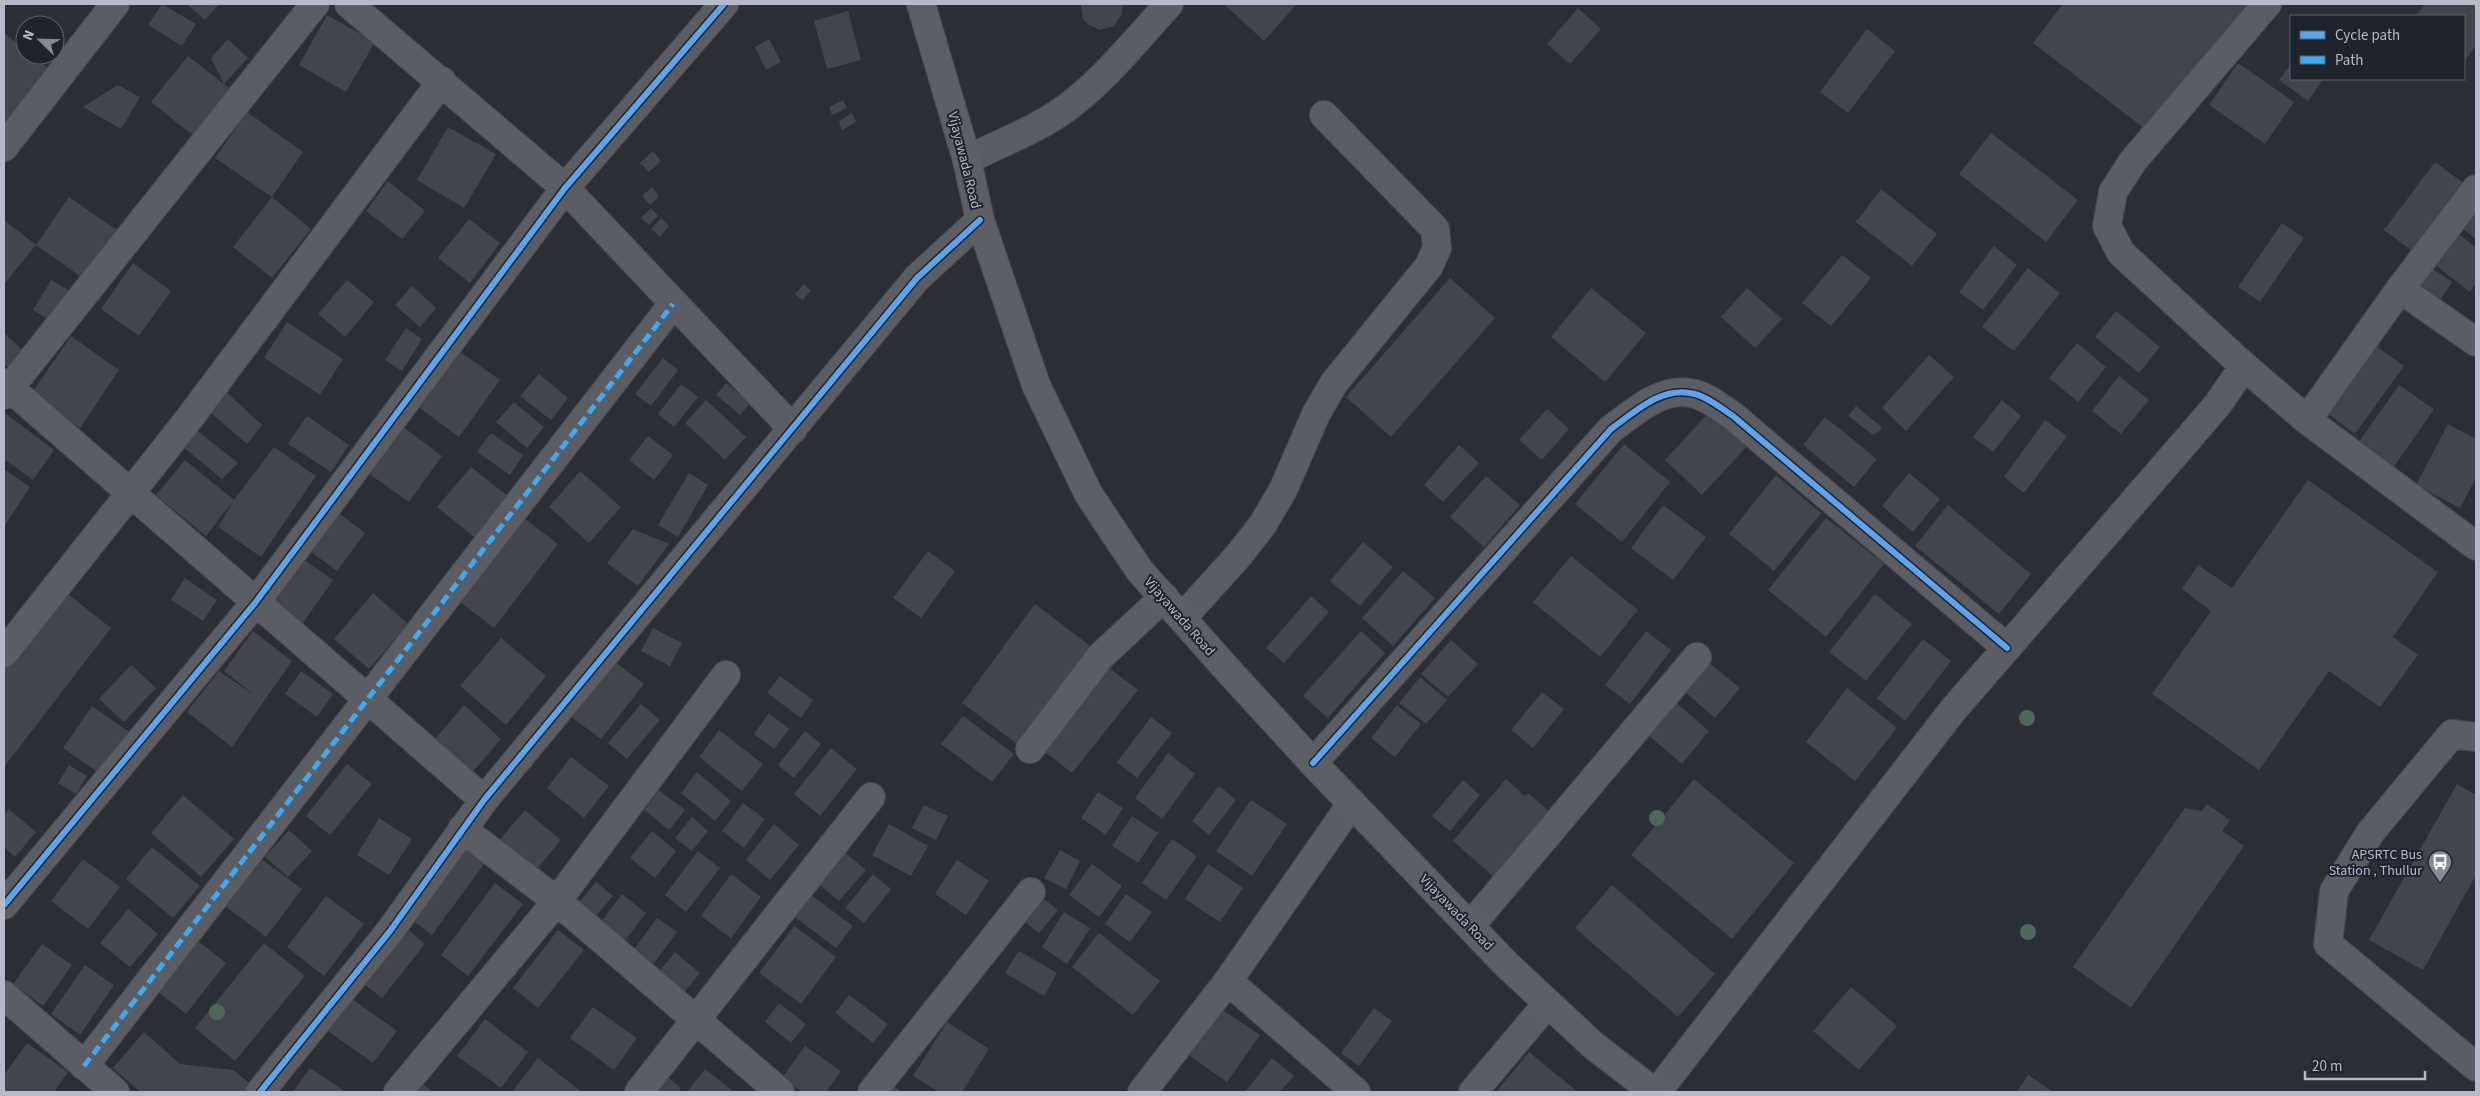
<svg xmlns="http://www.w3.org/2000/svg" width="2480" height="1096" font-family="'Source Sans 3',sans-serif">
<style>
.building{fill:#42464c}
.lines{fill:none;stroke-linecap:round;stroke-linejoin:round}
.minor-casing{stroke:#46494e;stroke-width:30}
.major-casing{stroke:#484b52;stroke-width:30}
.minor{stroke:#5a5d63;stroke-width:28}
.major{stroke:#5c5f65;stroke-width:28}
.quiet{stroke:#3fa9f5;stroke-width:5;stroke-dasharray:10 5;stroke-linecap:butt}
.cycleway-casing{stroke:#1e242f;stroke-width:9}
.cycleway{stroke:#60a3ed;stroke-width:6}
.tree{fill:#4f665a}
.labels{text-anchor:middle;stroke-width:4;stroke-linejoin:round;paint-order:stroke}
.street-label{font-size:14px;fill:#b4bac6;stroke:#1e242f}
.poi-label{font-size:14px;fill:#b4bac6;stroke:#1e242f;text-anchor:end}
</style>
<rect width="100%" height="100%" fill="#2a2e35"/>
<path class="building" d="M162,4L196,24L182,46L148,25Z
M187,4H219L205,20Z
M1081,4H1122V14L1114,26L1100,30L1087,24L1083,19Z
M1224,4H1297L1264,41Z
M2063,4H2247L2149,132L2033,43Z
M2425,4H2476V45L2464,62V16H2416Z
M1578,8L1601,29L1570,64L1547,44Z
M848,11L861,60L827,69L814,21Z
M327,15L375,42L346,92L299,65Z
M1867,29L1895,51L1848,113L1820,92Z
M4,33L25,50V55H32L50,70L4,128Z
M228,39L248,58L224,84L232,90L195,137L151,102L188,56L224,84L211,58Z
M769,39L781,62L766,70L755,47Z
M2238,63L2294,102L2265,144L2209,105Z
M2291,64V79H2323L2308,101L2279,80Z
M118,85L140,97L121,129L83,107Z
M843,100L847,108L832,115L829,107Z
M247,112L303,152L272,197L215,158Z
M852,113L856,122L842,130L839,121Z
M448,127L496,154L464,208L417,180Z
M1991,133L2078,200L2046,242L1959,174Z
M653,151L661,161L649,172L640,163Z
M2435,162L2466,185L2415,253L2384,230Z
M388,181L425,211L402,239L366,211Z
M652,187L659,196L650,205L642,196Z
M1881,189L1937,234L1912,266L1856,222Z
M69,197L117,230L84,279L36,245Z
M272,197L311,229L272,278L233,247Z
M651,208L658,216L649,225L641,218Z
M2476,210V239L2463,229Z
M661,218L669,226L660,237L651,229Z
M469,219L500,243L470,283L438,258Z
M4,220L36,245L4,284Z
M2282,223L2304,238L2260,302L2238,287Z
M2454,230L2476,248V283L2470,292L2430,261Z
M1994,246L2017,265L1983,310L1959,292Z
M1842,255L1871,278L1831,326L1802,303Z
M133,263L171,291L139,336L101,309Z
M2427,265L2452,282L2438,303L2413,287Z
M2028,268L2060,293L2014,351L1982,327Z
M1450,278L1495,318L1391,437L1346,397Z
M51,280L70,291L52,321L33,310Z
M347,280L374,302L345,337L318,314Z
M804,284L811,291L802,300L795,294Z
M412,286L436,308L420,327L395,305Z
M1591,288L1646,333L1605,382L1551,337Z
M1747,288L1782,319L1755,348L1721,317Z
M2116,311L2160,347L2139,373L2095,337Z
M287,322L343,359L320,395L264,358Z
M406,328L422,339L402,371L385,360Z
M4,333L25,352L10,369L4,364Z
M71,336L119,370L80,428L31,394Z
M2370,342L2404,366L2355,434L2321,409Z
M2077,343L2106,367L2078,402L2049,378Z
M453,347L500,380L459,437L413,403Z
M1929,355L1954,377L1906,431L1882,408Z
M663,358L678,370L651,406L635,394Z
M539,374L568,398L551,420L520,396Z
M2119,376L2149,400L2121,434L2092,411Z
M726,383L750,403L740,415L716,395Z
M681,384L698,397L674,427L658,414Z
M219,385L262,425L247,444L204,407Z
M2399,385L2434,409L2391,471L2356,446Z
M706,400L746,437L725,460L685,423Z
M2002,400L2021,416L1993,452L1973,437Z
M514,402L544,427L527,448L496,422Z
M1856,406L1883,428L1873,435L1848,416Z
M1547,409L1569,429L1542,460L1519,440Z
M1711,410L1748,445L1702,495L1665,460Z
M5,413L54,450L33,480L4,459Z
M307,416L349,445L331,472L288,444Z
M1825,417L1877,459L1854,487L1803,445Z
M2045,420L2067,436L2024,493L2004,477Z
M189,424L238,463L222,479L177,442Z
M2448,424L2476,439V478L2460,508L2416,485Z
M402,426L442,456L409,502L368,473Z
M491,433L523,455L510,475L477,452Z
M648,436L673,455L654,480L629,460Z
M1624,444L1670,482L1622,542L1575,504Z
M1459,445L1479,463L1443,502L1424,485Z
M274,447L316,476L261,557L218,527L234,500L206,536L156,495L185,460L234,500Z
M471,467L509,497L475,538L437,507Z
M4,469L30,487L4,527Z
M580,471L621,507L589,543L549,507Z
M689,473L708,485L678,537L658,525Z
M1909,473L1940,499L1913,532L1882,506Z
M1776,475L1821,513L1774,571L1729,534Z
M1486,476L1520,505L1484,547L1450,517Z
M2308,480L2438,572L2393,637L2418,655L2380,707L2329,671L2259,770L2152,694L2211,611L2182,589L2198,565L2232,588Z
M1663,505L1706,537L1673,580L1631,548Z
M1948,505L2031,574L1999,614L1915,546Z
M335,510L365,533L337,571L307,549Z
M520,515L558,544L494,628L456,599Z
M1826,518L1884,564L1826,637L1768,590Z
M633,529L669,544L638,586L607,563Z
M1363,542L1393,567L1360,606L1330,581Z
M928,551L955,571L921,618L893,598Z
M1571,556L1638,610L1600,657L1533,602Z
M300,557L333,580L303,623L270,599Z
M1403,571L1435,598L1393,646L1362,618Z
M185,578L217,600L203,621L171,600Z
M64,591L111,628L4,767V669Z
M373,593L408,624L369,669L334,639Z
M1875,594L1912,624L1866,681L1829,652Z
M1311,596L1329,612L1284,663L1266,648Z
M1035,604L1093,648L1020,746L962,703Z
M653,628L682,643L670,666L641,651Z
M253,631L292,661L232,747L187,712L219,671L258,698L224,671Z
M1361,631L1385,653L1328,718L1303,696Z
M1646,631L1671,650L1630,704L1605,685Z
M501,638L546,676L506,725L460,686Z
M1923,639L1951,661L1905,721L1877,698Z
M1451,640L1478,664L1448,697L1421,674Z
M610,658L644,684L601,739L567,714Z
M1708,662L1740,688L1715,718L1684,691Z
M1104,664L1138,690L1072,773L1039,747Z
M131,665L156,688L124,722L99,699Z
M301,671L333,694L317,717L285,694Z
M780,676L813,700L801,718L767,693Z
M1420,677L1447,700L1426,724L1399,703Z
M1847,688L1897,728L1855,781L1806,742Z
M1542,692L1564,709L1533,748L1511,730Z
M1673,700L1709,731L1682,764L1645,732Z
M641,704L660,720L627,759L608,743Z
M464,705L501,739L471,774L434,740Z
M1397,705L1421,724L1395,757L1371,738Z
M92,706L129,732L99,773L63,748Z
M769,713L789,729L774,749L754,734Z
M963,716L1014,754L992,782L941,744Z
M1151,717L1172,733L1137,778L1117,762Z
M719,730L763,764L742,791L699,757Z
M805,731L821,744L794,778L778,765Z
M831,748L857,769L820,816L794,794Z
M1168,753L1195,774L1162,819L1135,798Z
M571,757L609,786L584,818L547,788Z
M347,764L372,784L330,835L306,816Z
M69,765L87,776L76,794L58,783Z
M697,772L731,801L715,821L681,793Z
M1506,779L1525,796L1528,793L1550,812L1494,877L1453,841Z
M1694,779L1794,863L1732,939L1631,855Z
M1463,780L1480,795L1450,831L1432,816Z
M2457,784L2476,795V875L2423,970L2369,940Z
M1219,786L1236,800L1209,835L1192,821Z
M659,790L685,810L669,830L644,810Z
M1098,792L1123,808L1106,835L1081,818Z
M183,795L234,839L201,877L151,833Z
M1251,800L1287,824L1252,876L1216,851Z
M743,803L765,819L744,848L722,831Z
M2207,804L2230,820L2222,831L2244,846L2131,1008L2073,967L2185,808L2202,811Z
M924,805L948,816L936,840L912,828Z
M9,809L36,832L15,857L4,847V816Z
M525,810L561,840L533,874L497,843Z
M1132,816L1158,833L1138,863L1112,846Z
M692,817L708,831L692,851L675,838Z
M379,818L412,839L389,875L357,855Z
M774,824L799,845L770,880L746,860Z
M889,824L928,846L911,876L872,855Z
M289,830L312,851L288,877L265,857Z
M652,831L676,851L655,878L630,858Z
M1172,839L1197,856L1166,900L1142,883Z
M460,846L484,864L432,935L408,917Z
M152,847L200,886L173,918L126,879Z
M841,849L866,870L839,901L815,881Z
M1060,850L1080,861L1066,889L1044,878Z
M698,851L720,868L686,912L665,895Z
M252,852L302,889L266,937L216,899Z
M83,859L120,887L88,929L51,901Z
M957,860L989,881L966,915L935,894Z
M1092,864L1122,886L1099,917L1069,895Z
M1208,864L1243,888L1220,922L1185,899Z
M731,874L761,897L731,938L701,916Z
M873,874L891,889L864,923L845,908Z
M596,882L613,896L593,919L577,905Z
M495,883L523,904L468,976L441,955Z
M1612,885L1715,974L1678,1017L1575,928Z
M807,892L853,926L836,948L791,914Z
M1036,893L1058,910L1039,933L1019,917Z
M622,894L646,913L624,942L600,923Z
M1126,894L1152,912L1130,942L1105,924Z
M326,896L364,924L324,976L287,947Z
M128,909L158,934L130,967L100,943Z
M1064,912L1090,928L1067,964L1042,947Z
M657,918L677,932L652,966L632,952Z
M404,926L425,944L382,998L360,981Z
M794,926L836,957L801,1004L759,973Z
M558,930L584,950L538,1008L513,988Z
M1099,933L1160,981L1133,1015L1072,967Z
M198,941L226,963L186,1014L158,992Z
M264,943L305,976L235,1061L195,1028Z
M42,944L72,965L43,1006L13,984Z
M1019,951L1057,973L1044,996L1005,973Z
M675,952L700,973L682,995L657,974Z
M85,965L114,985L80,1035L51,1014Z
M1851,987L1897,1026L1859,1070L1813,1031Z
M849,995L888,1024L873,1043L835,1013Z
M352,999L397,1031L373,1063L328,1031Z
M779,1003L806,1024L791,1043L765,1022Z
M593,1007L637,1038L614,1070L570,1038Z
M1218,1007L1260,1035L1227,1082L1186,1053Z
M1374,1008L1392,1021L1359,1066L1341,1053Z
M485,1019L528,1052L501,1088L457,1056Z
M947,1022L989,1049L962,1092H939L913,1076Z
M144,1032L180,1064L233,1070L252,1085L247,1092H140L113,1068Z
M27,1043L68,1072L54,1092H4V1075Z
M805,1046L841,1071L826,1092H802L782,1078Z
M1529,1052L1578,1092H1496Z
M538,1058L582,1092H512Z
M1272,1058L1294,1076L1280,1092H1245Z
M310,1068L346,1092H293Z
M705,1069L732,1090L731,1092H687Z
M663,1073L681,1088L678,1092H646Z
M2028,1075L2053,1092H2017Z
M419,1081L433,1092H410Z
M890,1084L902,1092H885Z"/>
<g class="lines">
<g class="minor-casing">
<path id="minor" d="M349,4L565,188L793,429
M2267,4L2133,161L2113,192L2107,226L2121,253L2244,366L2307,420L2476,546
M4,147L115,4
M967,160C1000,143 1039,129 1069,106C1107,77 1137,39 1169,4
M2400,289L2476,342
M4,383L484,800
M4,395L315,4
M2307,420L2400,289L2476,189
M1182,618L1239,555L1263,524L1283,490L1316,414L1334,383L1429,266L1437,248L1435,229L1324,115
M4,653L185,424L442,81
M2476,737L2452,734L2370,833L2334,891L2328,944L2476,1067
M1030,749L1100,657L1164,597
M1313,763L1611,429C1636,411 1663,385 1695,394C1708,397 1722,409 1733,416L2007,648
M462,829L557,901L780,1092
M4,905L255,603L565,188L724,4
M1470,926L1697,657
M1228,981L1356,1092
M4,995L115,1092
M84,1066L673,304
M260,1092L390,931L484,800L917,278L980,220
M398,1092L557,901L726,675
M639,1092L871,797
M872,1092L1031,892
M1142,1092L1228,981L1352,803
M1473,1092L1548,1003
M1657,1092L1953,710L2188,439L2218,404L2244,366"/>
</g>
<g class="major-casing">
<path id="major" d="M921,4L967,160L980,220L1036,385L1088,493L1119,540L1140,571L1226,668L1313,763L1506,964L1594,1046L1654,1092"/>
</g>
<use href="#minor" class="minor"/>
<use href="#major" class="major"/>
<path class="quiet" d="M84,1066L673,304"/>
<g class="cycleway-casing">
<path id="cycleway" d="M1313,763L1611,429C1636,411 1663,385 1695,394C1708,397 1722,409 1733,416L2007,648
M4,905L255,603L565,188L724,4
M260,1092L390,931L484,800L917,278L980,220"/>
</g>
<use href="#cycleway" class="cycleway"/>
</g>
<g class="tree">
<circle cx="2027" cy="718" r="8"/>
<circle cx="1657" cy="818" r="8"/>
<circle cx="2028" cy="932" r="8"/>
<circle cx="217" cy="1012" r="8"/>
</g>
<defs>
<g id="bus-pin" transform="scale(1.25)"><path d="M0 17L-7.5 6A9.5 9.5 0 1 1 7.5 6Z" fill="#848993" stroke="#1e242f"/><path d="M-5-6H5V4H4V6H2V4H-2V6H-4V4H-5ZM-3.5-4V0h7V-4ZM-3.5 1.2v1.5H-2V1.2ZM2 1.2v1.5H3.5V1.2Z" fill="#fff"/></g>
</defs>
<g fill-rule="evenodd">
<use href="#bus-pin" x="2440" y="862"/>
</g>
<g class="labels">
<g class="street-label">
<text transform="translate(965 160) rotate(76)" y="5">Vijayawada Road</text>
<text transform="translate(1180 616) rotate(49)" y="5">Vijayawada Road</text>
<text transform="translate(1457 912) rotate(46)" y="5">Vijayawada Road</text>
</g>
<g class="poi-label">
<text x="2422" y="859">APSRTC Bus<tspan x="2422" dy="16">Station , Thullur</tspan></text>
</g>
</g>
<rect width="2480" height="1096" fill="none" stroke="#b4bac6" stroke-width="10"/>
<rect x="2290" y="15" width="175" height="65" fill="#1e242f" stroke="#5a606b"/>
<rect x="2300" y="31" width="25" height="8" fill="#60a3ed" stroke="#5a606b"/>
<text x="2335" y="40" font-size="15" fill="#b4bac6">Cycle path</text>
<rect x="2300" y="56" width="25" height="8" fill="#3fa9f5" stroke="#5a606b"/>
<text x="2335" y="65" font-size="15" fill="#b4bac6">Path</text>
<g transform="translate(40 40) rotate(293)"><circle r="24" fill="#1e242f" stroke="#5a606b"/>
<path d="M0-4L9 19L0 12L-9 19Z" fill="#848993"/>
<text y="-8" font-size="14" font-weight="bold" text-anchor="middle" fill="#b4bac6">N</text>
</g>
<path d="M2305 1071v8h120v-8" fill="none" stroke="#b4bac6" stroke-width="2.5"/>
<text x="2312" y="1071" font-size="15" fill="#b4bac6" stroke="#1e242f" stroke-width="4" paint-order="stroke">20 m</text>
</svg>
